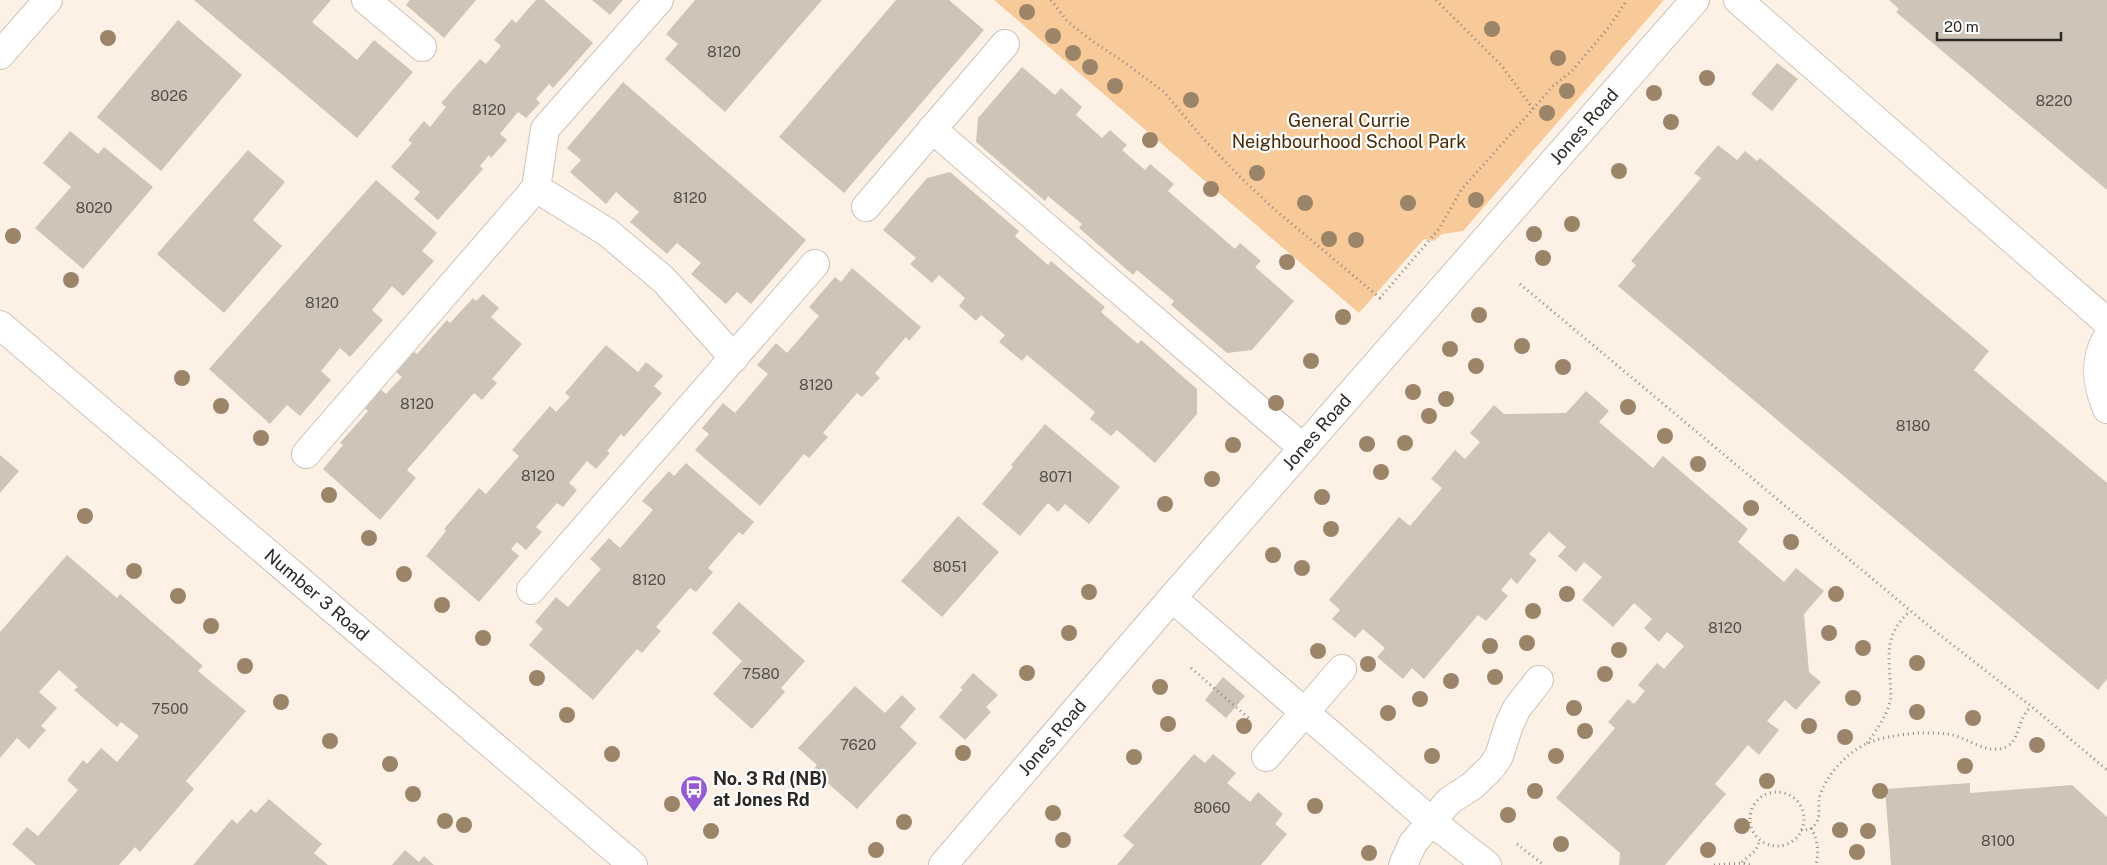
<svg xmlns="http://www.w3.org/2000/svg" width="2107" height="865" font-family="'Public Sans',sans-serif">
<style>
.green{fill:#f9ca99}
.building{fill:#cfc4b8}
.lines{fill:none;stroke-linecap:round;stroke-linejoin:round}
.minor-casing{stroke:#cdc2b7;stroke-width:30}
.major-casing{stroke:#cdc2b7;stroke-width:30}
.path{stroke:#8f8780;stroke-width:3;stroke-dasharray:1 4;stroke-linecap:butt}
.minor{stroke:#fff;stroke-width:28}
.major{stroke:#fff;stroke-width:28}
.tree{fill:#9b8468}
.labels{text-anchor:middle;stroke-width:4.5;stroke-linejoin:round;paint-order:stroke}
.number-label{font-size:15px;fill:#554f49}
.park-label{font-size:18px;fill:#4a2a00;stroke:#fff}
.street-label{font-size:18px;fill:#2c2824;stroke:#fff}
.poi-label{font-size:18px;font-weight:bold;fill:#2c2824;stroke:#fff;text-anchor:start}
</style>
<rect width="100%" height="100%" fill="#fdf1e6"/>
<path class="green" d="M994,0H1664L1463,231L1442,234L1434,241L1424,239L1359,313Z"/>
<path class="building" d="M194,0H331L312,22L357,60L374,40L413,72L357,138Z
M410,0H476L444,38L406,5Z
M536,0H544L593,43L553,88L549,84L536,99L540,103L526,118L518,112L500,134L507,140L491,158L489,155L480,166L483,169L438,220L414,199L420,192L391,167L412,143L408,140L424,121L430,127L446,107L441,103L480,59L486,64L501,46L494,40L512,19L516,23Z
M592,0H623L610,15Z
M695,0H822L725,112L665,59L678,44L666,34Z
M896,0H949L984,30L844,193L779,137Z
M1889,0H2107V190L1896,12L1899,9Z
M178,20L242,75L161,171L97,117Z
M1777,63L1798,79L1772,111L1751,94Z
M1022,67L1055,95L1061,88L1082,107L1076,115L1102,138L1110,130L1127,145L1122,150L1145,170L1150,164L1174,184L1168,191L1235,249L1240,243L1261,261L1255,267L1294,301L1252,350L1227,353L1171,305L1174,301L1137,270L1133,275L1079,228L1082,224L1048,196L1045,201L976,142L978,118Z
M623,82L806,240L751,304L737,292L726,304L691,274L701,263L677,243L667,254L630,222L639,212L616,192L606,204L570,172L581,160L567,148Z
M70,131L98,154L104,147L153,187L83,269L35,228L71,187L43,163Z
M1718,145L1737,160L1745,151L1757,161L1760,158L1989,351L1974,370L2107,483V679L2098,690L1618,286L1636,265L1631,261L1701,178L1694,173Z
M248,150L285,182L253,220L282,246L224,313L157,254Z
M950,172L1019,231L1015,236L1048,265L1051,261L1105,307L1101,312L1138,344L1141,340L1197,389V414L1155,463L1117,430L1111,436L1090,419L1095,412L1027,355L1022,361L999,342L1005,335L981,315L976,321L959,306L965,298L939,275L932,283L910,264L916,258L883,230L927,178Z
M376,180L437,233L422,251L434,261L403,296L392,286L372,310L383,320L350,357L340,348L321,371L331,380L300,416L287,405L270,424L209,369Z
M852,268L921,327L909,341L906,337L875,373L880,378L862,397L857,393L823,433L828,437L809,458L804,454L760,506L695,450L709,434L702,428L723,403L735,413L768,374L757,365L776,343L787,353L819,316L809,307L835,277L841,282Z
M483,294L499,308L491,317L522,344L492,379L497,383L482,400L474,393L407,470L416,478L380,520L323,469L343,445L340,443L368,411L365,408L380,389L386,394L402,377L396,372L414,352L417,354L447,320L450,323L473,298L476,301Z
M606,345L638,372L646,362L663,376L654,386L662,393L624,437L621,434L607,451L610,453L596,469L587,461L569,483L577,490L563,507L557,503L536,527L542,532L526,550L517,542L511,549L519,556L479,602L426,556L446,531L444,529L479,488L486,494L519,456L512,450L550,406L556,412L570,397L565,393Z
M1586,391L1609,411L1599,422L1653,468L1663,456L1748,529L1738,542L1784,582L1796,568L1824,591L1804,614L1809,672L1821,682L1796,710L1785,700L1767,721L1779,730L1759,755L1748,745L1715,784L1726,794L1665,865H1619L1620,853L1556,798L1615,728L1608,722L1628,699L1634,704L1645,691L1638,685L1657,663L1664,669L1684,646L1667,632L1659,642L1644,628L1652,619L1634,603L1613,627L1582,600L1602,577L1584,562L1576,572L1558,556L1566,547L1549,532L1529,554L1537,560L1517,584L1511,578L1501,590L1508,596L1486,621L1478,615L1424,679L1412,668L1403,679L1377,657L1385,648L1363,629L1355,638L1332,619L1340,610L1329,600L1399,517L1410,526L1442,488L1431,479L1455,450L1465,459L1480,442L1470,433L1494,405L1504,414L1566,413Z
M1045,424L1120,487L1089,524L1065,504L1058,512L1048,503L1020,536L982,504L1013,467L1011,465Z
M0,455L19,471L0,493Z
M686,463L754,522L743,535L739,532L708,568L713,572L696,592L690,588L656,627L661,631L642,653L637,649L593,700L529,645L543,629L535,622L556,597L568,607L601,569L590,559L609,538L620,548L653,510L642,501L669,471L674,476Z
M958,516L999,552L942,617L901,581Z
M67,555L117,598L120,594L203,666L198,671L246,711L186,781L194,789L140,852L135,847L119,865H36L12,844L27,827L38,836L78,790L67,780L83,760L87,764L101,748L117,762L139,736L121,722L117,727L74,690L78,687L59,670L39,692L57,708L41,726L46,730L29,749L17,738L0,758V632Z
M739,602L805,661L781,688L785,692L752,729L713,694L742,661L712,633Z
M973,673L998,695L986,707L991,712L965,740L939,717L963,689L960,688Z
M1223,677L1245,696L1226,718L1205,700Z
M855,686L885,713L902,695L916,709L900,727L917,743L857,809L813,770L817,765L798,748Z
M1194,754L1205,763L1213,754L1236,773L1227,783L1250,802L1258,792L1283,814L1275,824L1287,834L1261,865H1117L1134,845L1123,836Z
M1970,783V793L2072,785L2107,817V865H1891L1885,789Z
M269,799L322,844L314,853L328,865H193L232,819L237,824L251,809L256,813Z
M405,850L419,862L424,856L434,865H392Z"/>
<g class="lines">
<g class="minor-casing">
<g id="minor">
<path d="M366,0L422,47"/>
<path d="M1738,0L2107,322"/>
<path d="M0,55L48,0"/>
<path d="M932,129L1303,448"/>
<path d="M536,188L607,232L664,280L734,358"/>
<path d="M866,207L1005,44"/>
<path d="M2107,338C2093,361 2097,385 2107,409"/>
<path d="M306,454L536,188L545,129L659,0"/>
<path d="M531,590L815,264"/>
<path d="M1172,598L1431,821L1487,865"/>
<path d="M1266,757L1342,669"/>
<path id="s1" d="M943,865L1172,598L1695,0"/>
<path d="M1403,865L1413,843L1449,801L1472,786L1491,768L1499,756L1509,725L1517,708L1539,680"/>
</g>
</g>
<g class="major-casing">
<g id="major">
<path id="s2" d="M0,325L633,865"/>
</g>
</g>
<path class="path" d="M1051,0L1067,21L1091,40L1128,65L1164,92L1200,135L1239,176L1273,208L1380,298L1439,229L1461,190L1533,109L1502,66L1436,0
M1533,109L1553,86L1571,72L1609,27L1627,0
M1520,284L1936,632L2031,706L2107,770
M1191,668L1251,720
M1867,743C1876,731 1886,717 1890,702C1892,694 1890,686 1890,678C1888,649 1887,632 1910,611
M1750 819a27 27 0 1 1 54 0a27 27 0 1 1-54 0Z
M1811,828C1818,841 1819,851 1816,865
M1801,830C1806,830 1812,830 1815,825C1821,819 1818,807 1819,799C1824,777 1847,752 1868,743C1891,734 1922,731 1947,734C1967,736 1986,756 2006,747C2016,742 2017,732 2021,722C2023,716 2027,711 2031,706
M1517,844L1544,865
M1742,862L1756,850L1760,840
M1714,865L1742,863L1751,865"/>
<use href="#minor" class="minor"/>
<use href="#major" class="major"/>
</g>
<g class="tree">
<circle cx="1027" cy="12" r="8"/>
<circle cx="1492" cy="29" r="8"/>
<circle cx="1053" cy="36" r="8"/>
<circle cx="108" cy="38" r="8"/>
<circle cx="1073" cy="53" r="8"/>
<circle cx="1558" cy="58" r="8"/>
<circle cx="1090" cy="67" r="8"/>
<circle cx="1707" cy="78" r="8"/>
<circle cx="1115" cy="86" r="8"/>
<circle cx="1567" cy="91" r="8"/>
<circle cx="1654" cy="93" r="8"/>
<circle cx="1191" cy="100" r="8"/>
<circle cx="1547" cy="113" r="8"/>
<circle cx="1671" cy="122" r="8"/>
<circle cx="1150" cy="140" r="8"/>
<circle cx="1619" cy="171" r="8"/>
<circle cx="1257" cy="173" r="8"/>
<circle cx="1211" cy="189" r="8"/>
<circle cx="1476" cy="200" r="8"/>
<circle cx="1305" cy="203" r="8"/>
<circle cx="1408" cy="203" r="8"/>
<circle cx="1572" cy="224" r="8"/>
<circle cx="1534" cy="234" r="8"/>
<circle cx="13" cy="236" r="8"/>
<circle cx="1329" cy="239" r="8"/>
<circle cx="1356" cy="240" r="8"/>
<circle cx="1543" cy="258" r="8"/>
<circle cx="1287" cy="262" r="8"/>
<circle cx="71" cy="280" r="8"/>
<circle cx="1479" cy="315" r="8"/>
<circle cx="1343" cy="317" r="8"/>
<circle cx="1522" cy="346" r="8"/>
<circle cx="1450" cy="349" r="8"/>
<circle cx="1311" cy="361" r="8"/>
<circle cx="1476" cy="366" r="8"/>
<circle cx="1563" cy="367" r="8"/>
<circle cx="182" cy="378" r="8"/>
<circle cx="1413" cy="392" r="8"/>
<circle cx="1446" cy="399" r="8"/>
<circle cx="1276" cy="403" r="8"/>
<circle cx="221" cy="406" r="8"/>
<circle cx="1628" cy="407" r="8"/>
<circle cx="1429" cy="416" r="8"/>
<circle cx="1665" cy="436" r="8"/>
<circle cx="261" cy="438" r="8"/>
<circle cx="1405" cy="443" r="8"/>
<circle cx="1367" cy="444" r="8"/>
<circle cx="1233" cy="445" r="8"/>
<circle cx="1698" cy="464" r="8"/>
<circle cx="1381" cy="472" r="8"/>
<circle cx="1212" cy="479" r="8"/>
<circle cx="329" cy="495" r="8"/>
<circle cx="1322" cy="497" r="8"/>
<circle cx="1165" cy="504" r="8"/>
<circle cx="1751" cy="508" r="8"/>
<circle cx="85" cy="516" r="8"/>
<circle cx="1331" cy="529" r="8"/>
<circle cx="369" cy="538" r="8"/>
<circle cx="1791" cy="542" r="8"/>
<circle cx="1273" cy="555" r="8"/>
<circle cx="1302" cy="568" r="8"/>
<circle cx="134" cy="571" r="8"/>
<circle cx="404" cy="574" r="8"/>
<circle cx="1089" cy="592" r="8"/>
<circle cx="1567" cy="594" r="8"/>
<circle cx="1836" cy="594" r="8"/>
<circle cx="178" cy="596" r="8"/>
<circle cx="442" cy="605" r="8"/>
<circle cx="1533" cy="611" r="8"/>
<circle cx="211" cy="626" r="8"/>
<circle cx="1069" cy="633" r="8"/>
<circle cx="1829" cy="633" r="8"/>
<circle cx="483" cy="638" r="8"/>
<circle cx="1527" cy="643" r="8"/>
<circle cx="1490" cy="646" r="8"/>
<circle cx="1863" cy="648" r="8"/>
<circle cx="1619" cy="650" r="8"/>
<circle cx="1318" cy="651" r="8"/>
<circle cx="1917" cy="663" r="8"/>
<circle cx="1368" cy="664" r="8"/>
<circle cx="245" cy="666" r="8"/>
<circle cx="1027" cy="673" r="8"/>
<circle cx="1605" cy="674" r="8"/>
<circle cx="1495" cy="677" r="8"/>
<circle cx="537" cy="678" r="8"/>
<circle cx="1451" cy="681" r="8"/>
<circle cx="1160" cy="687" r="8"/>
<circle cx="1853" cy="698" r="8"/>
<circle cx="1420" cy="699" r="8"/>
<circle cx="281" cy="702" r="8"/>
<circle cx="1574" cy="708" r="8"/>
<circle cx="1917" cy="712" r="8"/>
<circle cx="1388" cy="713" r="8"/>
<circle cx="567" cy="715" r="8"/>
<circle cx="1973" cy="718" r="8"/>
<circle cx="1168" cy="724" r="8"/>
<circle cx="1244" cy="726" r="8"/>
<circle cx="1809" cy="726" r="8"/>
<circle cx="1585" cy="731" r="8"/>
<circle cx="1845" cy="737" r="8"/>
<circle cx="330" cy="741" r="8"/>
<circle cx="2037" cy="745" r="8"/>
<circle cx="963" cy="753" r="8"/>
<circle cx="612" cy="754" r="8"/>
<circle cx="1432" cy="756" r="8"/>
<circle cx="1556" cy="756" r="8"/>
<circle cx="1134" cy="757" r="8"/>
<circle cx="390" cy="764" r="8"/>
<circle cx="1965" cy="766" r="8"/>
<circle cx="1767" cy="781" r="8"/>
<circle cx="1535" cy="791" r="8"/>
<circle cx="1880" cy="791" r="8"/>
<circle cx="413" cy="794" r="8"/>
<circle cx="672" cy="804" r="8"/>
<circle cx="1315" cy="806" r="8"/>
<circle cx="1053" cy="813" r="8"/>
<circle cx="1508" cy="815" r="8"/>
<circle cx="445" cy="821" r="8"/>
<circle cx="904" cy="822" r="8"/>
<circle cx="464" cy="825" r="8"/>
<circle cx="1742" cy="826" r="8"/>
<circle cx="1840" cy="830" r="8"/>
<circle cx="711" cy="831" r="8"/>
<circle cx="1868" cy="831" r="8"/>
<circle cx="1063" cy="840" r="8"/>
<circle cx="1561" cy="844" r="8"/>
<circle cx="876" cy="850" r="8"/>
<circle cx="1708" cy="850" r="8"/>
<circle cx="1857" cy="852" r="8"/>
<circle cx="1369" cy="853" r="8"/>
</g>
<defs>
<g id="bus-pin" transform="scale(1.4375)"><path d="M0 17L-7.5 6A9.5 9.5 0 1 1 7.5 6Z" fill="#965bd2" stroke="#fff"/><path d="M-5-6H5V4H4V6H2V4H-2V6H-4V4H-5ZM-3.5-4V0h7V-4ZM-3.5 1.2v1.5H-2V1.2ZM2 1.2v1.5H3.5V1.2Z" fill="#fff"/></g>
</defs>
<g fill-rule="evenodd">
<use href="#bus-pin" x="694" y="789"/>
</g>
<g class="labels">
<g class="number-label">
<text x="724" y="57">8120</text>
<text x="169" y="101">8026</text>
<text x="2054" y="106">8220</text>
<text x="489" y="115">8120</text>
<text x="690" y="203">8120</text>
<text x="94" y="213">8020</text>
<text x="322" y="308">8120</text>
<text x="816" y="390">8120</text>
<text x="417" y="409">8120</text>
<text x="1913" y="431">8180</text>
<text x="538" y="481">8120</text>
<text x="1056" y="482">8071</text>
<text x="950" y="572">8051</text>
<text x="649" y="585">8120</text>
<text x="1725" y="633">8120</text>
<text x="761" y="679">7580</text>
<text x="170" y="714">7500</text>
<text x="858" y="750">7620</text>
<text x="1212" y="813">8060</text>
<text x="1998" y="846">8100</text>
</g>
<g class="park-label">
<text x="1349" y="127">General Currie<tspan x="1349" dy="21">Neighbourhood School Park</tspan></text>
</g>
<g class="street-label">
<text dy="6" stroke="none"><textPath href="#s1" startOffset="978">Jones Road</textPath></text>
<text dy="6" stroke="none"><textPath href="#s1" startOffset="572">Jones Road</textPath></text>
<text dy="6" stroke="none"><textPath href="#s2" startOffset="416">Number 3 Road</textPath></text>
<text dy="6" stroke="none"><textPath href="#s1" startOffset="168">Jones Road</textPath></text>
</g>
<g class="poi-label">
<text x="713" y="785">No. 3 Rd (NB)<tspan x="713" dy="21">at Jones Rd</tspan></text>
</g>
</g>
<path d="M1937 32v8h124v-8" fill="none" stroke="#2c2824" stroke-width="2.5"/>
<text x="1944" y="32" font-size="15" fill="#2c2824" stroke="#ffffff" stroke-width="4" paint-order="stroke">20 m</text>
</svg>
